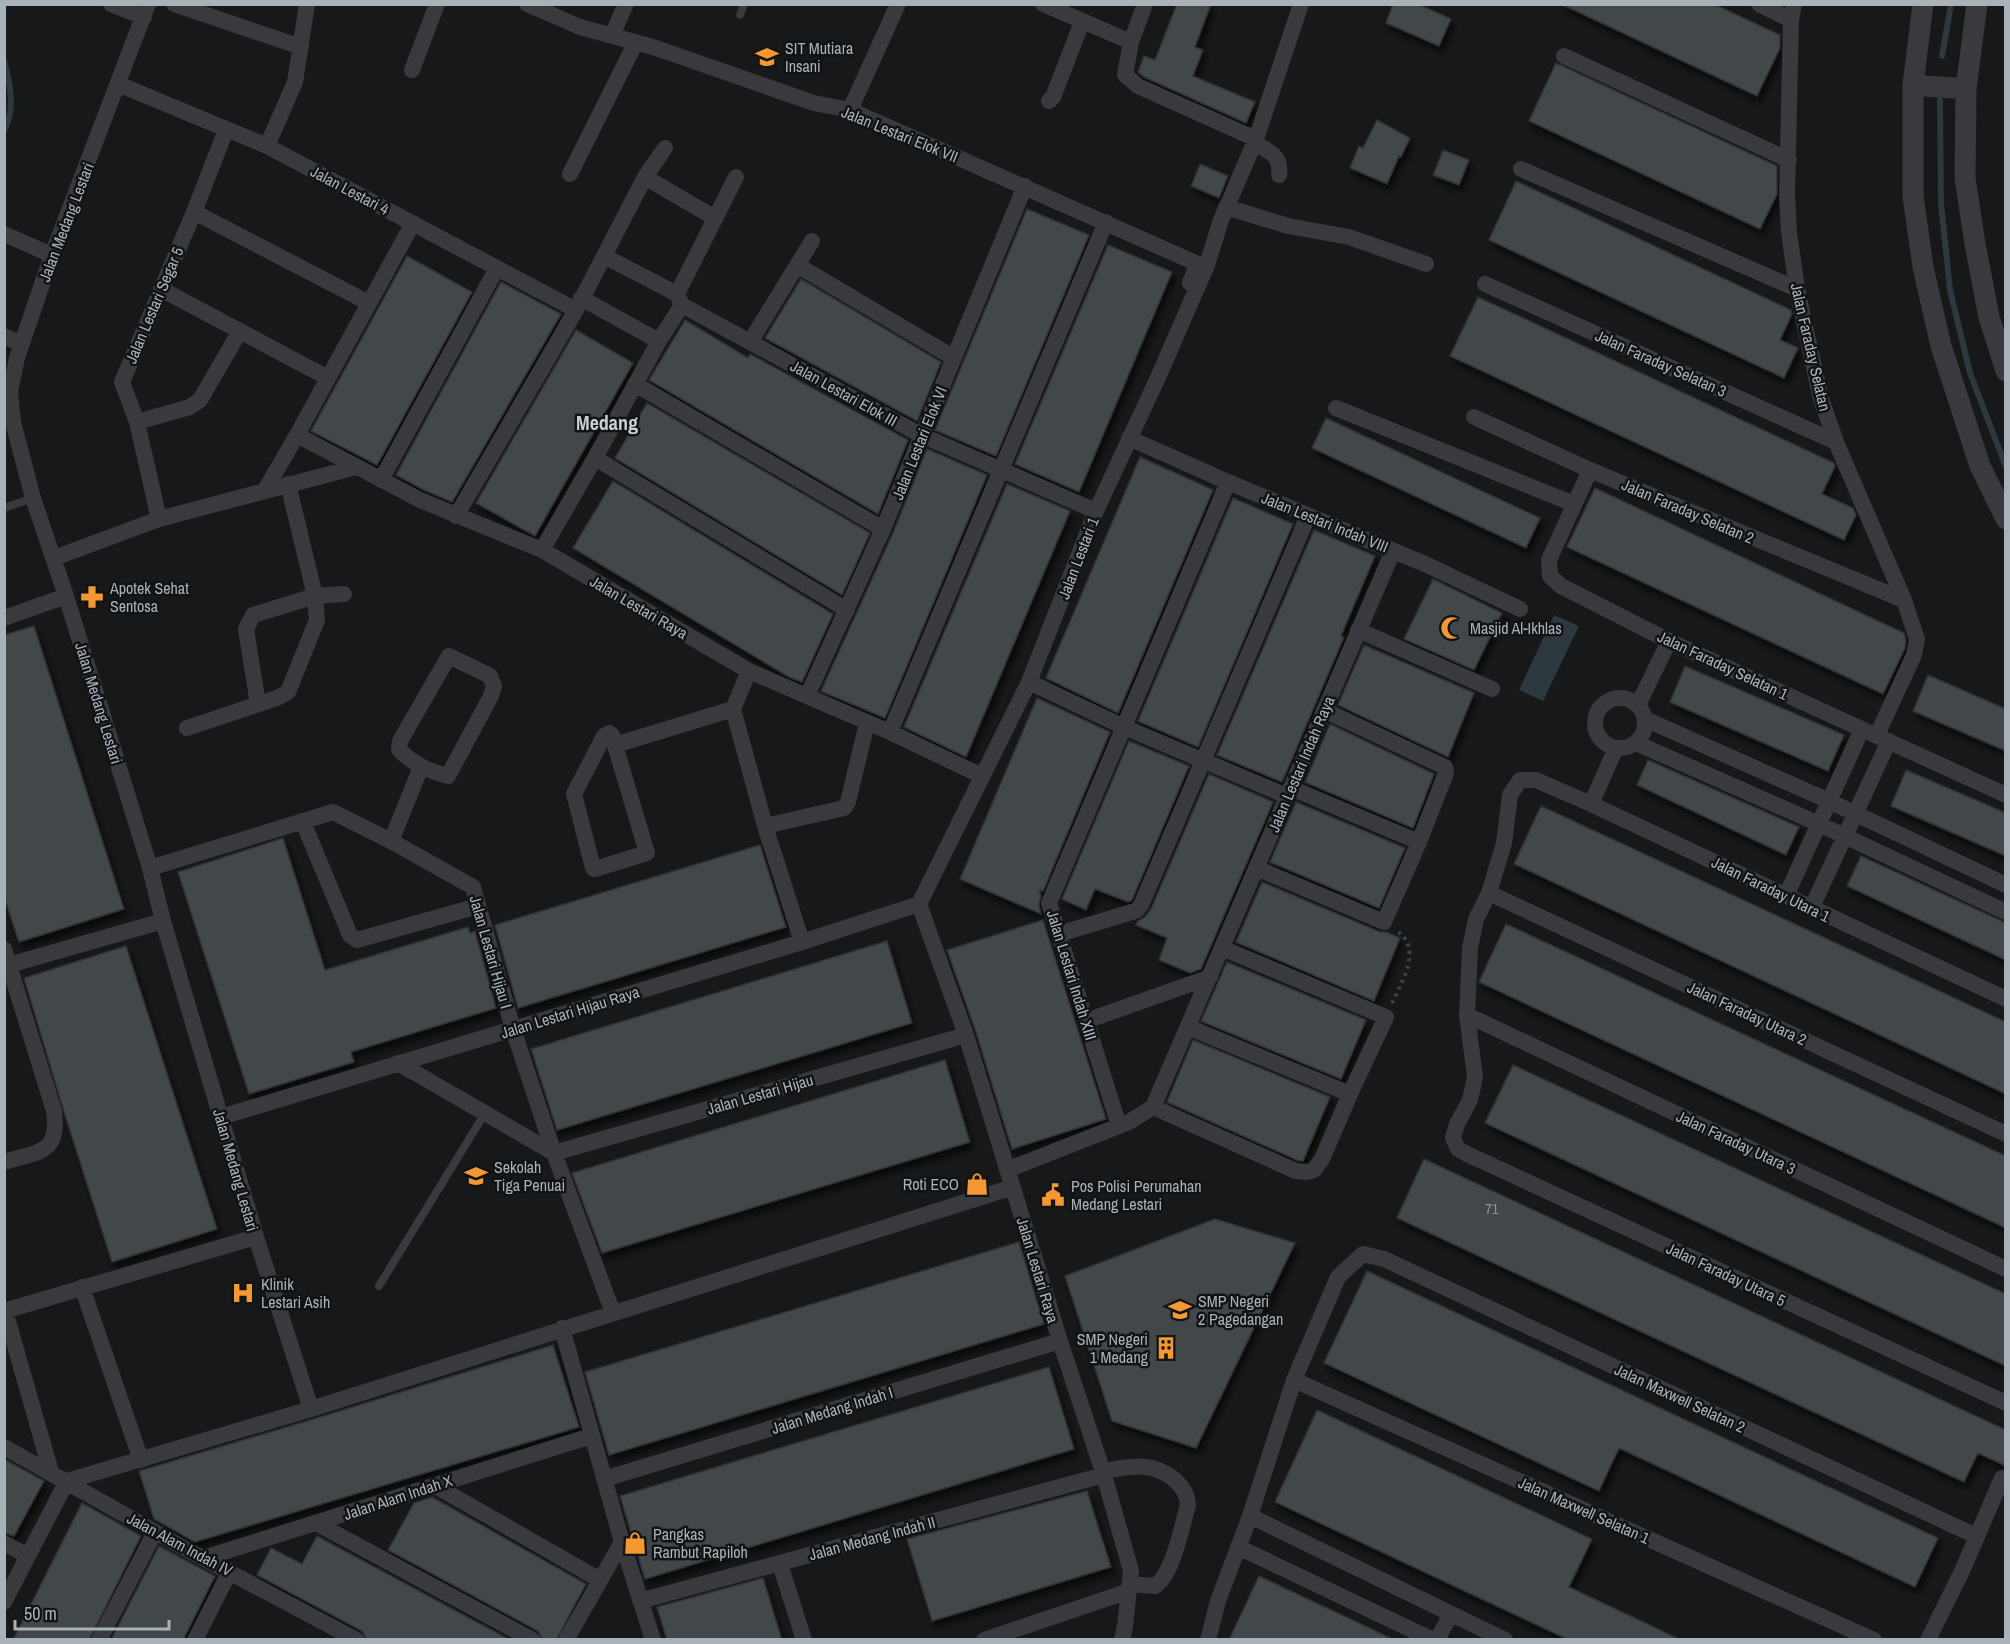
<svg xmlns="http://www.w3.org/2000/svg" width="2010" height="1644" font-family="'Archivo Narrow',sans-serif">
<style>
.water{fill:#2d393e}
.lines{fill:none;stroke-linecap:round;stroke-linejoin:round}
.stream{stroke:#2d393e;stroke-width:6}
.building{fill:#434649;stroke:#313235;stroke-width:1.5;filter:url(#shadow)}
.path{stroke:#3e4145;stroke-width:4;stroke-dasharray:3 4.5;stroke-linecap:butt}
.service{stroke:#383a3e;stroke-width:8}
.minor{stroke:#383a3e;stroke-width:16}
.tertiary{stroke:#383a3e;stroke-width:21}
.labels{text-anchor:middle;stroke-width:5;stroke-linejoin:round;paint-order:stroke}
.number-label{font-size:14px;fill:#90969d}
.poi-label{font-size:16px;fill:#a9b1b9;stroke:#121314;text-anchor:start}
.street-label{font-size:16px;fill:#a9b1b9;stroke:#121314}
.quarter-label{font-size:20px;font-weight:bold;fill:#cacfd5;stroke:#121314}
</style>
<defs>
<filter id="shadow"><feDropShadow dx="3.5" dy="6" stdDeviation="3" flood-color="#0009"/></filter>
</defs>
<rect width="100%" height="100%" fill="#171819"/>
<path class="water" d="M1554,615L1579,626L1543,701L1519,690Z"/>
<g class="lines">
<path class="stream" d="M1942,56L1951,4
M4,60C10,83 16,108 4,131
M1940,100L1941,203L1950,290L1970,373L2006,467"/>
</g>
<path class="building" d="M1177,4H1211L1195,47L1203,50L1193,76L1255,102L1246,123L1144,77L1138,72L1144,56L1155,60Z
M1393,4H1418L1451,19L1439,46L1386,23Z
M1561,4H1714L1780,35V48L1757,96Z
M1556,63L1777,166V194L1760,229L1529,121Z
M1377,120L1410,138L1401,157L1399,156L1387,184L1350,168L1359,146L1363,148Z
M1443,150L1469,160L1459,185L1433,175Z
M1200,164L1228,176L1219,198L1191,186Z
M1516,181L1791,310L1792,314L1780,340L1798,348L1784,378L1489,240Z
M1027,209L1089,235L996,456L935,430Z
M1108,245L1172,272L1079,492L1015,464Z
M407,256L472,292L377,465L311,431Z
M801,279L941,362L917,421L765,338Z
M501,282L561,314L452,502L424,490L396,475Z
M1478,297L1834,463L1835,466L1822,494L1853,508L1856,515L1844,540L1450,356Z
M685,320L748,358L750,354L908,440L878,514L649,380Z
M576,330L633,363L535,536L476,503Z
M647,403L870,533L842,595L615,458Z
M1326,418L1540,518L1526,548L1312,448Z
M927,449L987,475L885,718L821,691L893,533Z
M1140,457L1213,490L1118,713L1046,678Z
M613,481L833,614L802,682L789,677L573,548Z
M1007,484L1070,511L966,757L904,727Z
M1595,488L1904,633L1906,640L1905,648L1883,694L1567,547Z
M1233,498L1293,524L1198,747L1138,721Z
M1314,530L1375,556L1341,636L1344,637L1282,782L1217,755Z
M1433,579L1502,613L1474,670L1404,639Z
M34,626L124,909L19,942L4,897V635Z
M1364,645L1474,693L1448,757L1338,705Z
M1685,666L1844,735L1828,771L1670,702Z
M1928,675L2006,709V751L1913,711Z
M1037,698L1110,732L1043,891L1039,890L1041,895L1039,905L1041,914L960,879Z
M1330,724L1434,774L1413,828L1305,782Z
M1129,741L1189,766L1132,900L1128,902L1095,889L1086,910L1062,899Z
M1648,760L1799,827L1786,855L1637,785Z
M1906,770L2006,813V856L1891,806Z
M1209,774L1273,802L1201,969L1190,973L1159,960L1167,938L1136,925L1138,921L1145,917L1151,909Z
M1296,802L1405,848L1379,908L1270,862Z
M1541,806L2006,1022V1094L1514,864Z
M283,838L325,970L468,927L470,933L475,931L496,1008L351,1052L354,1062L249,1094L178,872Z
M760,845L786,927L518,1008L495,925Z
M1861,856L2006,923V960L1847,886Z
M1262,882L1380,932H1386L1400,938L1374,1001L1236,942Z
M1043,920L1106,1119L1012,1149L976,1032L947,950Z
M1506,924L2006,1156V1228L1479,982Z
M887,941L912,1023L557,1130L531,1049Z
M126,946L217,1229L112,1262L65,1115L24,978Z
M1227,962L1366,1020L1341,1079L1201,1021Z
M1193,1040L1330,1097L1303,1161H1299L1167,1102Z
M945,1060L970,1142L602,1253L572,1173Z
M1513,1065L2006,1294V1366L1485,1123Z
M1424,1159L2006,1430V1466L1978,1453L1964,1482L1397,1218Z
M1215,1219L1295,1243L1196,1448L1112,1421L1065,1276Z
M1019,1242L1044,1324L609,1455L585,1372Z
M1367,1271L1938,1538L1915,1587L1619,1448L1599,1491L1324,1363Z
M553,1345L579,1427L195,1542L154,1519L139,1471L314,1419Z
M1049,1367L1074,1449L645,1579L620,1496Z
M1317,1410L1592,1539L1569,1587L1681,1640H1569L1275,1502Z
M4,1459L44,1481L14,1536L4,1533Z
M1087,1491L1111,1567L932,1621L907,1539Z
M432,1497L586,1584L556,1640H543L538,1631L388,1550L414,1503Z
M82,1503L141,1536L89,1640H13Z
M317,1536L510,1640H367L362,1631L257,1575L271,1548L302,1564Z
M159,1546L215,1576L183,1640H111Z
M1259,1576L1361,1624L1394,1640H1229Z
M763,1578L782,1640H667L657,1607Z"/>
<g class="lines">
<path class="path" d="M1392,1003C1402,982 1423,948 1397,931"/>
<path class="service" d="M740,15L744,4
M4,508L33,498
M379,1286L485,1113"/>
<path class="minor" d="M111,4L144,17
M148,4L52,255L17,358L10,392L13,422L33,498L66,596L150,868L163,921L256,1237L311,1409
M174,4L301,47
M527,4L580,27L653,47L814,103L850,110L1196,263L1197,265L1190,283
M1043,4L1131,42
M1145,4L1131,42L1125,75L1138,86L1256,139
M1759,4L1791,20
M1794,4L1791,20L1787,195L1789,232L1797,289L1821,399L1836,442L1904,600L1917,639L1914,655L1877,735
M612,35L626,4
M1564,56L1789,160
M412,70L437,4
M118,84L267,146L576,310
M1049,101L1053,97L1082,22
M850,110L898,4
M1254,143C1269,151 1282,156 1279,175
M267,146L295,82L307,4
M1521,169L1797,289
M570,174L636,42
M645,177L715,218
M1226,207L1288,226L1349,237L1426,264
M194,212L369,303
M4,234L52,255
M604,256L677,294L682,305L921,435L1096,511
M797,265L954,358
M1485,284L1836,442
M161,289L328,378
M677,294L736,177
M581,298L659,341
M4,336L21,344
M750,342L812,241
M635,384L883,529
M1336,408L1574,504
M1474,417L1590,470L1904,600
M137,422L190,407L200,400L240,331
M297,435L420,500L542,550L749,671L890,732L982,776
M1129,438L1228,482L1425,564L1520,609
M595,458L847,610
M1590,470L1549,560L1550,576L1561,586L1669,641L2006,795
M381,480L497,268
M265,490L297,435L413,223
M456,516L576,310L645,177L665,148
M159,519L137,422L122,382L194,212L226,130
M542,550L595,458L659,341L682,305
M54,558L159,519L356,467
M4,618L66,596
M1358,630L1492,689
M449,656L490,676L494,686L491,696L448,776C431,772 410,763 399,749L400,741Z
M749,671L733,709L765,826L802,942
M1029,682L1124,727L1287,796
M807,696L883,529L1025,186
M1595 723a25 25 0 1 1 50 0a25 25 0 1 1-50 0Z
M258,704L246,629L253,615L315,596L344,594
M1638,705L1669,641
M1645,719L1829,801L2006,885
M187,728L277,698L288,692L317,620L315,596L288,484
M890,732L1106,222
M609,733L612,735L647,853L595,869L593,868L574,794L604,736Z
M1636,743L1819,824L2006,912
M615,745L733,709
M1291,788L1419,842
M1591,804L1616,748
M303,822L350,935L357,940L478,906
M765,826L844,808L848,802L867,723
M391,841L421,767
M150,868L333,812L391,841L473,887L513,1029L554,1153L613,1313
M1256,868L1384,922L1419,842L1446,773L1445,767L1324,710
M1489,893L2006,1134
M1786,896L1862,729
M919,904L1029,682L1096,511L1160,373L1207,265L1221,220L1256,139L1301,4
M919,904L966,1035L1060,1341L1104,1475L1131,1571L1125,1626L1122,1640
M1811,909L1889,741
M1059,934L1132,912L1137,910L1141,905L1308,516
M4,949L54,1111C60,1155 38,1151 4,1162
M4,973L9,965L163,921
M2006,999L1591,804L1536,780H1520L1510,795L1504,843L1489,893L1476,919L1470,948L1467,1015L1475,1077L1470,1100L1457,1124L1453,1138L1458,1149L1467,1154L2006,1403
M1467,1015L2006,1269
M1086,1021L1210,977
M1188,1027L1350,1094
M398,1063L554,1153L966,1035
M1153,1107L1296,1171L1307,1172L1314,1170L1322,1159L1350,1094L1386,1017L1222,948
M221,1117L802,942L919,904
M1119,1126L1049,903L1228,482
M1007,1170L1129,1122L1153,1107L1393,551
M82,1287L141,1460
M4,1311L256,1237
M5,1311L51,1472
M562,1328L622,1542L653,1640
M1294,1380L1874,1640
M4,1447L182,1547L357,1640
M1102,1471C1130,1467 1151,1460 1175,1480C1183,1488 1187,1493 1188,1505C1182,1525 1173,1575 1155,1586L1130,1584
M604,1479L1060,1341
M434,1485L600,1580
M1250,1516L1505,1640
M316,1523L533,1640
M4,1543L28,1556
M1238,1547L1433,1640
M204,1558L591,1436
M780,1564L804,1640
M640,1601L1104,1475
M4,1602L67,1481L311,1409L1013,1187
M99,1640L155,1532
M195,1640L230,1571
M566,1640L622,1542
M984,1640L1129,1591
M1208,1640L1218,1601L1250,1516L1294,1380L1338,1277L1363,1254L1384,1259L1976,1536
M1437,1640L1451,1614
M1928,1640L1963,1569L2002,1478"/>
<path class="tertiary" d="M1923,4L1913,85V196L1923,267L1941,346L1980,466L2006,519
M1977,4L1966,89L1965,178L1975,244L1989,317L2006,371
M1913,85L1966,89"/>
</g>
<defs>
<g id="school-bare" transform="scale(1.8)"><path d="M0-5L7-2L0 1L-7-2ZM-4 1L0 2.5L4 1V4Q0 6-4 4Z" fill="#f49834" stroke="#121314" stroke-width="2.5" paint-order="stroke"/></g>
<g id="pharmacy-bare" transform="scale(1.8)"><path d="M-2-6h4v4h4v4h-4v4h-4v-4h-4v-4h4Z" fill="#f49834" stroke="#121314" stroke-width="2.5" paint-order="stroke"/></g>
<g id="mosque-bare" transform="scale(1.8)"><path d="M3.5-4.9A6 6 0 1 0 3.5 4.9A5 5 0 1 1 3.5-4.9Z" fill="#f49834" stroke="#121314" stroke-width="2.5" paint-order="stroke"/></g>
<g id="shop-bare" transform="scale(1.8)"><path d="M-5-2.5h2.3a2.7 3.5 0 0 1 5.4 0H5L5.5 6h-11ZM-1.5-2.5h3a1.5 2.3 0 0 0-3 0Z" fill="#f49834" stroke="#121314" stroke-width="2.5" paint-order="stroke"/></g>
<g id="civic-bare" transform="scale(1.8)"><path d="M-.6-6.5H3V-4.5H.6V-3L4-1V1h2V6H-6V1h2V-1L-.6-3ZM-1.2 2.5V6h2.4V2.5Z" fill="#f49834" stroke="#121314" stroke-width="2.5" paint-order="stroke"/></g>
<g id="hospital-bare" transform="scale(1.8)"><path d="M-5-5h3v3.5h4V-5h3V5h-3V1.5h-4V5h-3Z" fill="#f49834" stroke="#121314" stroke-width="2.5" paint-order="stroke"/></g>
<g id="building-bare" transform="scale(1.8)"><path d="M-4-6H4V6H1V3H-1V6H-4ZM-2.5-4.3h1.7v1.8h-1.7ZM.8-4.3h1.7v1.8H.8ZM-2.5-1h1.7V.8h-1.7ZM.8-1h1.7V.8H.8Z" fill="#f49834" stroke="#121314" stroke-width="2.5" paint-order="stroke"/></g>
</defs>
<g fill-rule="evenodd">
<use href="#school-bare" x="767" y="57"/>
<use href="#pharmacy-bare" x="92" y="597"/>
<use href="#mosque-bare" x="1452" y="628"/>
<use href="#school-bare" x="476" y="1176"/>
<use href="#shop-bare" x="977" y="1184"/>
<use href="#civic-bare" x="1053" y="1195"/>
<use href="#hospital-bare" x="243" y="1293"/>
<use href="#school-bare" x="1180" y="1310"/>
<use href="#building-bare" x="1166" y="1348"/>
<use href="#shop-bare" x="635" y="1543"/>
</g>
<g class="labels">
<g class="number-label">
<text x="1492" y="1214">71</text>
</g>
<g class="poi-label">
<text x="785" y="54">SIT Mutiara<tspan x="785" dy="18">Insani</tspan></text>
<text x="110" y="594">Apotek Sehat<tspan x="110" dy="18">Sentosa</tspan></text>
<text x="1470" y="634">Masjid Al-Ikhlas</text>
<text x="494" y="1173">Sekolah<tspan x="494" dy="18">Tiga Penuai</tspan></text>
<text x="959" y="1190" text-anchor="end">Roti ECO</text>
<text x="1071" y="1192">Pos Polisi Perumahan<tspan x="1071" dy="18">Medang Lestari</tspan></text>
<text x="261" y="1290">Klinik<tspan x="261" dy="18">Lestari Asih</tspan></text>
<text x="1198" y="1307">SMP Negeri<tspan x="1198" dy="18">2 Pagedangan</tspan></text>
<text x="1148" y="1345" text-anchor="end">SMP Negeri<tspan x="1148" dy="18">1 Medang</tspan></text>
<text x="653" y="1540">Pangkas<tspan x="653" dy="18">Rambut Rapiloh</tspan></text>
</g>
<g class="street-label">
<text transform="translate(900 134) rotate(22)" y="6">Jalan Lestari Elok VII</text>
<text transform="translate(350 190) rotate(28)" y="6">Jalan Lestari 4</text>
<text transform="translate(66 222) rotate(-69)" y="6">Jalan Medang Lestari</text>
<text transform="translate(154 305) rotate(-67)" y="6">Jalan Lestari Segar 5</text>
<text transform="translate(1811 347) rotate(77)" y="6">Jalan Faraday Selatan</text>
<text transform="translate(1661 363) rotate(24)" y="6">Jalan Faraday Selatan 3</text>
<text transform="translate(844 393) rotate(29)" y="6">Jalan Lestari Elok III</text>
<text transform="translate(919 443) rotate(-68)" y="6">Jalan Lestari Elok VI</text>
<text transform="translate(1688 511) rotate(23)" y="6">Jalan Faraday Selatan 2</text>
<text transform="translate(1325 522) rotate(22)" y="6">Jalan Lestari Indah VIII</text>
<text transform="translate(1078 558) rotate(-69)" y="6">Jalan Lestari 1</text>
<text transform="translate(639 607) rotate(30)" y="6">Jalan Lestari Raya</text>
<text transform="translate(1723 665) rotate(25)" y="6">Jalan Faraday Selatan 1</text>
<text transform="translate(99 703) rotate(73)" y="6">Jalan Medang Lestari</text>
<text transform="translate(1301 764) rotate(-67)" y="6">Jalan Lestari Indah Raya</text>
<text transform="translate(1771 889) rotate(26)" y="6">Jalan Faraday Utara 1</text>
<text transform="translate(491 952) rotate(74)" y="6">Jalan Lestari Hijau I</text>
<text transform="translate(1072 975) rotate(73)" y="6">Jalan Lestari Indah XIII</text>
<text transform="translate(570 1012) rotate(-17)" y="6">Jalan Lestari Hijau Raya</text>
<text transform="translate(1747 1013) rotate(25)" y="6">Jalan Faraday Utara 2</text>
<text transform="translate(760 1094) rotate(-16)" y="6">Jalan Lestari Hijau</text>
<text transform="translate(1736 1142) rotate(25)" y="6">Jalan Faraday Utara 3</text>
<text transform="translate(236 1170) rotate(74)" y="6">Jalan Medang Lestari</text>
<text transform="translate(1038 1270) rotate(73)" y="6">Jalan Lestari Raya</text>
<text transform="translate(1726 1274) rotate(25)" y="6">Jalan Faraday Utara 5</text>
<text transform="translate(1680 1398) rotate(25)" y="6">Jalan Maxwell Selatan 2</text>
<text transform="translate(832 1410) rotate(-17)" y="6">Jalan Medang Indah I</text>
<text transform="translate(398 1497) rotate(-18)" y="6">Jalan Alam Indah X</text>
<text transform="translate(1584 1510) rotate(24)" y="6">Jalan Maxwell Selatan 1</text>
<text transform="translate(872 1538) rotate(-15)" y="6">Jalan Medang Indah II</text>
<text transform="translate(180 1544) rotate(28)" y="6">Jalan Alam Indah IV</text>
</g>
<g class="quarter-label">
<text x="607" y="430">Medang</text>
</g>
</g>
<rect width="2010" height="1644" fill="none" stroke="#a9b1b9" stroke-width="12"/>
<path d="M15 1620v9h154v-9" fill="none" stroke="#a9b1b9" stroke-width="3"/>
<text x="24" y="1620" font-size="18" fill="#a9b1b9" stroke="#121314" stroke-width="4.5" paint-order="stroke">50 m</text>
</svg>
